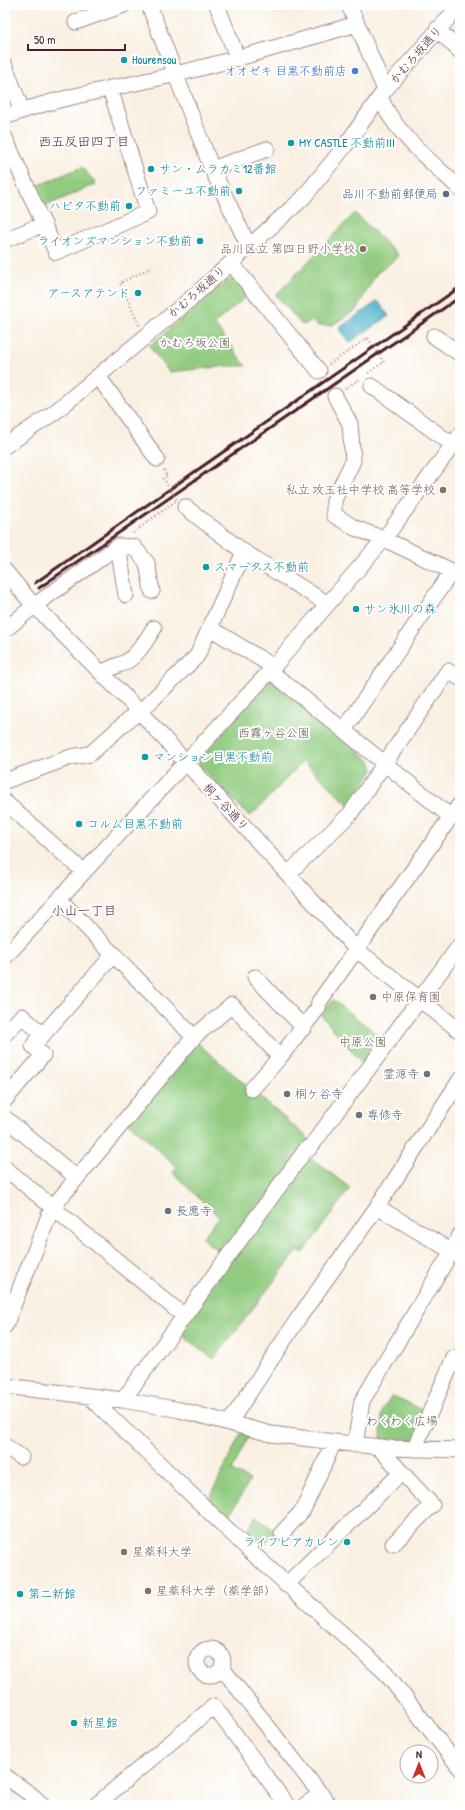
<svg xmlns="http://www.w3.org/2000/svg" width="465" height="1810" font-family="'Patrick Hand','Klee One',sans-serif">
<style>
.green{fill:#90cb7f;stroke:#6d7555}
.water{fill:#4ab1c8;stroke:#4a687a}
.lines{fill:none;stroke-linecap:round;stroke-linejoin:round}
.minor-casing{stroke:#a28886;stroke-width:17}
.path{stroke:#a28886;stroke-width:2.5;stroke-dasharray:1 3;stroke-linecap:butt}
.minor{stroke:#fff;stroke-width:15}
.rail{stroke:#4a1f2b;stroke-width:3}
.path-bridge{stroke:#a28886;stroke-width:2.5;stroke-dasharray:1 3;stroke-linecap:butt}
.culture-dot{fill:#0f9aa8;stroke:#fff;stroke-width:1.5}
.shop-dot{fill:#3f7fe0;stroke:#fff;stroke-width:1.5}
.service-dot{fill:#5c6f8a;stroke:#fff;stroke-width:1.5}
.education-dot{fill:#8d6e63;stroke:#fff;stroke-width:1.5}
.worship-dot{fill:#6b7280;stroke:#fff;stroke-width:1.5}
.labels{text-anchor:middle;stroke-width:4;stroke-linejoin:round;paint-order:stroke}
.street-label{font-size:12px;fill:#4a1f2b;stroke:#fff}
.culture-label{font-size:12px;fill:#0d838f;stroke:#fff;text-anchor:start}
.shop-label{font-size:12px;fill:#366cbe;stroke:#fff;text-anchor:end}
.service-label{font-size:12px;fill:#4e5e75;stroke:#fff;text-anchor:end}
.education-label{font-size:12px;fill:#785e54;stroke:#fff;text-anchor:start}
.park-label{font-size:12px;fill:#625b48;stroke:#fff}
.worship-label{font-size:12px;fill:#5b616d;stroke:#fff;text-anchor:start}
.neighbourhood-label{font-size:13px;fill:#4a1f2b;stroke:#fff}
</style>
<rect width="100%" height="100%" fill="#fff"/>
<filter id="ink" filterUnits="userSpaceOnUse"><feTurbulence type="fractalNoise" baseFrequency=".025" numOctaves="2"/><feDisplacementMap in="SourceGraphic" scale="8" xChannelSelector="R" yChannelSelector="G"/><feConvolveMatrix kernelMatrix="1 2 1 2 8 2 1 2 1" color-interpolation-filters="sRGB"/></filter>
<filter id="wash" filterUnits="userSpaceOnUse"><feTurbulence type="fractalNoise" baseFrequency=".012" numOctaves="4" result="noise"/><feDisplacementMap in="SourceGraphic" scale="16" xChannelSelector="R" yChannelSelector="G"/><feGaussianBlur stdDeviation="0.9" result="paint"/><feColorMatrix in="noise" values="0 0 0 0 0 0 0 0 0 0 0 0 0 0 0 0 0 1.4 0 .05"/><feComposite in="paint" operator="in"/></filter>
<g filter="url(#wash)">
<rect width="100%" height="100%" fill="#f9f0e2"/>
<path class="green" d="M82,167L96,184L41,208L32,188Z
M355,213L399,256L376,274L356,310L332,325L318,326L314,321L302,325L276,295Z
M228,280H235L248,295L214,324L246,366H228L169,372L149,346Z
M275,680L370,761L373,770L350,806L303,761L250,817L199,766L200,758L269,681Z
M333,1000L383,1039L364,1065L321,1015Z
M195,1041L310,1140L223,1255L202,1238L219,1217L173,1173L177,1167L128,1122Z
M307,1155L350,1188L303,1253L298,1250L214,1359L177,1332Z
M391,1396L428,1412L415,1441L381,1439L382,1412Z
M241,1433L249,1435L232,1471L250,1480L225,1523L207,1504Z
M256,1516L275,1531L257,1553L242,1539Z"/>
<path class="water" d="M378,301L389,316L349,343L339,328Z"/>
</g>
<g filter="url(#ink)">
<g class="lines">
<g class="minor-casing">
<path id="minor" d="M149,5L212,169L249,247
M217,5L237,57
M349,5L385,90
M76,22L124,5
M437,29L460,51
M5,66L22,111
M380,97C396,135 431,161 460,189
M5,117C59,96 119,88 176,74C236,60 297,41 357,24
M5,138L56,252L148,212L110,88
M212,169L267,149
M5,240L44,224
M231,263L319,371
M434,336L460,354
M98,376L157,459
M372,386L453,445
M335,396L350,424L353,461L334,500V515L355,528L384,539L460,575
M5,446L55,412L194,296L303,198L345,146L385,90L460,5
M185,507L244,552L328,604
M118,546L126,595
M5,571L30,601L140,712L357,950L460,1031
M210,628L274,667
M5,630L35,605L118,546L134,547L147,563L152,591
M270,671L451,817
M103,673C110,667 118,666 126,662C138,655 147,639 154,628
M344,730L452,571
M5,781L71,757L90,754L128,720L140,712L197,656L244,552
M5,802L84,872
M288,874L350,814L448,671L460,678
M59,899L194,1037
M5,957L270,671L384,539L460,435
M255,977L304,1028
M5,1034L22,1016L43,1035
M252,1089L280,1057L318,1008L319,1002L460,804
M5,1100L43,1055L33,1046L114,954
M5,1118L77,1178
M5,1168L184,1316
M377,1207L460,1256
M5,1326L52,1208L194,1037L232,1005L280,1057
M5,1386L123,1400L180,1410L271,1434L334,1442L389,1448L460,1450
M90,1397L250,1551L385,1672L460,1768
M123,1400L307,1148L309,1149L460,945
M229,1423L300,1316L377,1207L460,1080
M355,1445L362,1401L452,1251L460,1235
M5,1446L21,1457
M378,1447L432,1505L393,1544
M414,1449L454,1358
M282,1533L303,1510L334,1442
M286,1585L401,1473
M197 1662a13 13 0 1 1 26 0a13 13 0 1 1-26 0Z
M222,1668L329,1805
M5,1776L34,1797L42,1805
M96,1805L214,1706L287,1805
M305,1805L321,1794"/>
</g>
<path class="path" d="M139,325L120,283L154,266
M329,364L368,338
M368,373L384,362
M345,389L361,378
M164,470L167,476"/>
<use href="#minor" class="minor"/>
<path class="rail" d="M35,583L460,287
M39,588L460,297"/>
<path class="path-bridge" d="M368,338L384,362
M133,533L177,500L163,478L167,476"/>
</g>
</g>
<g class="culture-dot">
<circle cx="124" cy="60" r="4"/>
<circle cx="291" cy="143" r="4"/>
<circle cx="151" cy="169" r="4"/>
<circle cx="239" cy="191" r="4"/>
<circle cx="129" cy="206" r="4"/>
<circle cx="200" cy="241" r="4"/>
<circle cx="138" cy="293" r="4"/>
<circle cx="206" cy="567" r="4"/>
<circle cx="356" cy="609" r="4"/>
<circle cx="145" cy="757" r="4"/>
<circle cx="79" cy="824" r="4"/>
<circle cx="347" cy="1542" r="4"/>
<circle cx="20" cy="1594" r="4"/>
<circle cx="74" cy="1723" r="4"/>
</g>
<circle class="shop-dot" cx="355" cy="71" r="4"/>
<circle class="service-dot" cx="446" cy="194" r="4"/>
<g class="education-dot">
<circle cx="363" cy="249" r="4"/>
<circle cx="443" cy="490" r="4"/>
<circle cx="373" cy="997" r="4"/>
<circle cx="124" cy="1552" r="4"/>
<circle cx="148" cy="1591" r="4"/>
</g>
<g class="worship-dot">
<circle cx="427" cy="1074" r="4"/>
<circle cx="287" cy="1094" r="4"/>
<circle cx="359" cy="1115" r="4"/>
<circle cx="168" cy="1211" r="4"/>
</g>
<g class="labels">
<g class="street-label">
<text transform="translate(416 55) rotate(-49)" y="4">かむろ坂通り</text>
<text transform="translate(197 292) rotate(-41)" y="4">かむろ坂通り</text>
<text transform="translate(226 807) rotate(47)" y="4">桐ヶ谷通り</text>
</g>
<g class="culture-label">
<text x="132" y="64">Hourensou</text>
<text x="299" y="147">MY CASTLE 不動前III</text>
<text x="159" y="173">サン・ムラカミ12番館</text>
<text x="231" y="195" text-anchor="end">ファミーユ不動前</text>
<text x="121" y="210" text-anchor="end">ハビタ不動前</text>
<text x="192" y="245" text-anchor="end">ライオンズマンション不動前</text>
<text x="130" y="297" text-anchor="end">アースアテンド</text>
<text x="214" y="571">スマータス不動前</text>
<text x="364" y="613">サン氷川の森</text>
<text x="153" y="761">マンション目黒不動前</text>
<text x="87" y="828">コルム目黒不動前</text>
<text x="339" y="1546" text-anchor="end">ライフピアカレン</text>
<text x="28" y="1598">第二新館</text>
<text x="82" y="1727">新星館</text>
</g>
<g class="shop-label">
<text x="347" y="75">オオゼキ 目黒不動前店</text>
</g>
<g class="service-label">
<text x="438" y="198">品川不動前郵便局</text>
</g>
<g class="education-label">
<text x="355" y="253" text-anchor="end">品川区立 第四日野小学校</text>
<text x="435" y="494" text-anchor="end">私立 攻玉社中学校 高等学校</text>
<text x="381" y="1001">中原保育園</text>
<text x="132" y="1556">星薬科大学</text>
<text x="156" y="1595">星薬科大学（薬学部）</text>
</g>
<g class="park-label">
<text x="195" y="347">かむろ坂公園</text>
<text x="274" y="737">西霧ヶ谷公園</text>
<text x="363" y="1046">中原公園</text>
<text x="402" y="1425">わくわく広場</text>
</g>
<g class="worship-label">
<text x="419" y="1078" text-anchor="end">霊源寺</text>
<text x="295" y="1098">桐ケ谷寺</text>
<text x="367" y="1119">専修寺</text>
<text x="176" y="1215">長應寺</text>
</g>
<g class="neighbourhood-label">
<text x="84" y="146">西五反田四丁目</text>
<text x="84" y="915">小山一丁目</text>
</g>
</g>
<rect width="465" height="1810" fill="none" stroke="#fff" stroke-width="20"/>
<g transform="translate(419 1764)"><circle r="19" fill="#ffffff" stroke="#b7a5aa"/>
<path d="M0-3L7 15L0 10L-7 15Z" fill="#c8321e"/>
<text y="-6" font-size="11" font-weight="bold" text-anchor="middle" fill="#4a1f2b">N</text>
</g>
<path d="M28 44v6h97v-6" fill="none" stroke="#4a1f2b" stroke-width="2"/>
<text x="34" y="44" font-size="12" fill="#4a1f2b" stroke="#ffffff" stroke-width="3" paint-order="stroke">50 m</text>
</svg>
